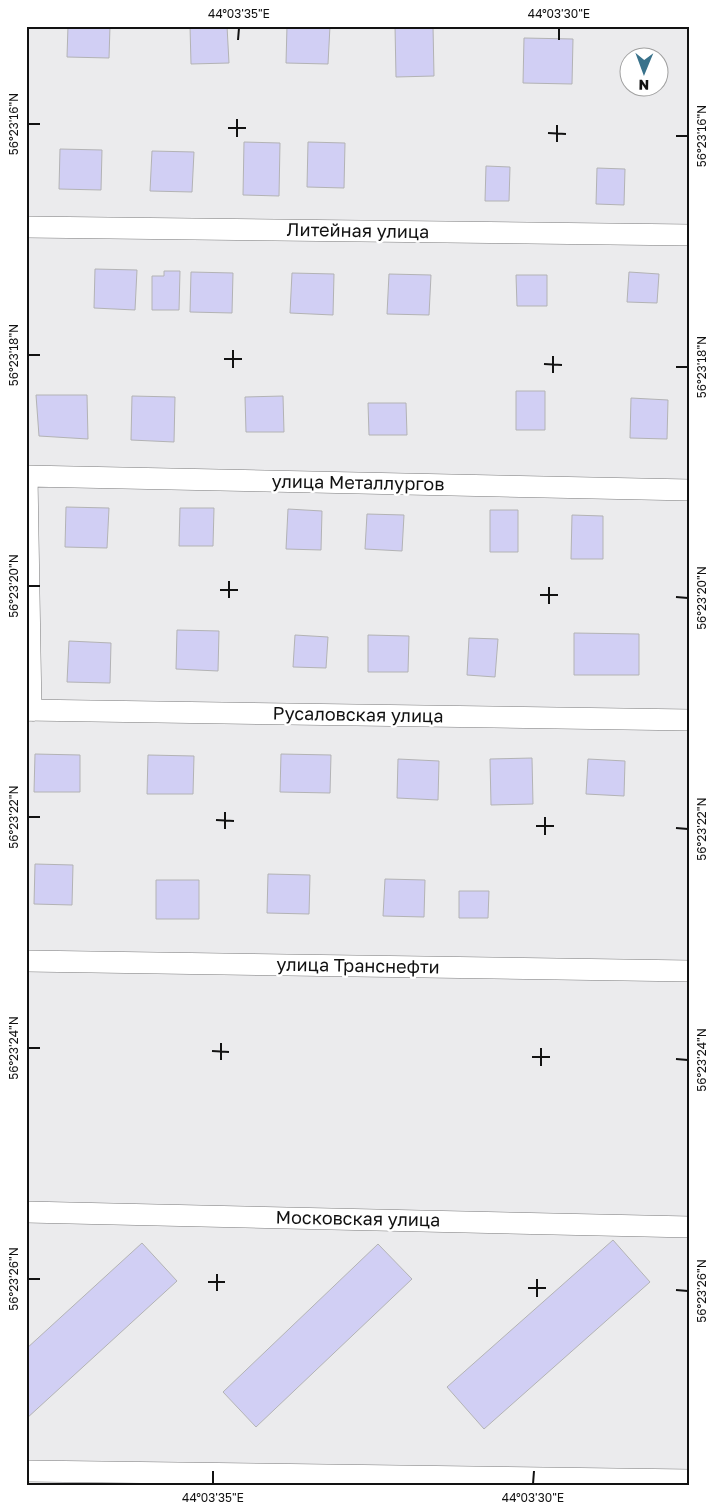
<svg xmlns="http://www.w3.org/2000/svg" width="716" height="1511" font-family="'Golos Text',sans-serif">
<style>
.building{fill:#d1cff4;stroke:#b3b3b4}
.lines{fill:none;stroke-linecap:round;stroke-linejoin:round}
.street-casing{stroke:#7b7b7c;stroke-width:22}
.street{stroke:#fff;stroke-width:21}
.ticks{fill:none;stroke:#121212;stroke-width:2}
.labels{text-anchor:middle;stroke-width:5;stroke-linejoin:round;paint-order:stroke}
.street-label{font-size:18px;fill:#121212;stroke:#fff}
.neatline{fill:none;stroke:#121212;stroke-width:2}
.ticks-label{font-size:12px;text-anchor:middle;fill:#121212}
</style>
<rect width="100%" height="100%" fill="#ebebed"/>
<path class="building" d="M68,26H110L109,58L67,57Z
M190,26H227L229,63L191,64Z
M287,26H330L328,64L286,63Z
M395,26H433L434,76L396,77Z
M524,38L573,39L572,84L523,83Z
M244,142L280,143L279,196L243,195Z
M308,142L345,143L344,188L307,187Z
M60,149L102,150L101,190L59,189Z
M152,151L194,152L192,192L150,191Z
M486,166L510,167L509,201H485Z
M597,168L625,169L624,205L596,204Z
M95,269L137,270L135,310L94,308Z
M164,271H180L179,310H152V276H164Z
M191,272L233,273L232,313L190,312Z
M629,272L659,274L657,303L627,302Z
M292,273L334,274L333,315L290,313Z
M389,274L431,275L429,315L387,314Z
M516,275H547V306H517Z
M516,391H545V430H516Z
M36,395H87L88,439L39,436Z
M132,396L175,397L174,442L131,440Z
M283,396L284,432H246L245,397Z
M631,398L668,400L667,439L630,438Z
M368,403H406L407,435H369Z
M66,507L109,508L107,548L65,547Z
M180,508H214L213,546H179Z
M288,509L322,511L321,550L286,549Z
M490,510H518V552H490Z
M367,514L404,515L402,551L365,549Z
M572,515L603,516V559H571Z
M177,630L219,631L218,671L176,669Z
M574,633L639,634V675H574Z
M295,635L328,637L326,668L293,667Z
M368,635L409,636L408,672H368Z
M469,638L498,639L495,677L467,675Z
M69,641L111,643L110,683L67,682Z
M35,754L80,755V792H34Z
M281,754L331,755L330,793L280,792Z
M148,755L194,756L193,794H147Z
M532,758L533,804L491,805L490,759Z
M398,759L439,761L438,800L397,798Z
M588,759L625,761L624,796L586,794Z
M35,864L73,865L72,905L34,904Z
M268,874L310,875L309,914L267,913Z
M385,879L425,880L424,917L383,916Z
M156,880H199V919H156Z
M459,891H489L488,918H459Z
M613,1240L650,1282L484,1429L447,1387Z
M142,1243L177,1281L26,1419V1349Z
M378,1244L412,1279L256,1427L223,1392Z"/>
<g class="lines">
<g class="street-casing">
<path id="street" d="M26,227L690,235
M26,476L690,490
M27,476L31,711
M26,710L690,720
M26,961L690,971
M26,1212L690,1227
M26,1471L690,1480"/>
</g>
<use href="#street" class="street"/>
</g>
<path class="ticks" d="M238,40L239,28M559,40V28M28,124H40M228,128H246M548,133L566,134M676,136H688M237,137V119M557,142V125M28,355H40M224,359H242M544,364L562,365M676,367H688M233,368V350M553,373V356M28,586H40M220,590H238M540,595H558M676,597L688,598M229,598V581M549,604V587M28,817H40M216,820L234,821M536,826H554M676,828L688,829M225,829V812M545,835V817M28,1048H40M212,1051L229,1052M532,1057H550M676,1059L688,1060M221,1060V1043M541,1066V1048M28,1279H40M208,1282H225M528,1288H546M676,1290L688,1291M217,1291V1274M537,1297V1279M213,1484V1471M533,1484L534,1471"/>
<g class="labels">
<g class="street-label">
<text transform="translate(358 231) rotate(1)" y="6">Литейная улица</text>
<text transform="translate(358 483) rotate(1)" y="6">улица Металлургов</text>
<text transform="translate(358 715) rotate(1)" y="6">Русаловская улица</text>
<text transform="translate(358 966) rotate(1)" y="6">улица Транснефти</text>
<text transform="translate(358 1219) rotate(1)" y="6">Московская улица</text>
</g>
</g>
<rect width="716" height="1511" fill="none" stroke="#ffffff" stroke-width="55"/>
<g transform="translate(644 72) rotate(181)"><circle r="24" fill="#ffffff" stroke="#a0a0a0"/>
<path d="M0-4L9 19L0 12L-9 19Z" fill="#39728b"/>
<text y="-8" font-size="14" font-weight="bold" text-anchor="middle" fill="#121212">N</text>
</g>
<rect x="28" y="28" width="660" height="1456" class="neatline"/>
<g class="ticks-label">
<text x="239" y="18">44°03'35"E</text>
<text x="559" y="18">44°03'30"E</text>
<text transform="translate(14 124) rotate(-90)" y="4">56°23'16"N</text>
<text transform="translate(702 136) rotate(-90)" y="4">56°23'16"N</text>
<text transform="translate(14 355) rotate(-90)" y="4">56°23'18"N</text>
<text transform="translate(702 367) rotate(-90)" y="4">56°23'18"N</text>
<text transform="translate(14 586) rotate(-90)" y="4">56°23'20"N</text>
<text transform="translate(702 598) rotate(-90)" y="4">56°23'20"N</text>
<text transform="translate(14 817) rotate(-90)" y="4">56°23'22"N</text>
<text transform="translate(702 829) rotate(-90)" y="4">56°23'22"N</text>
<text transform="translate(14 1048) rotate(-90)" y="4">56°23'24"N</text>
<text transform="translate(702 1060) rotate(-90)" y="4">56°23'24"N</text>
<text transform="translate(14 1279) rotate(-90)" y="4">56°23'26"N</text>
<text transform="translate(702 1291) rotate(-90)" y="4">56°23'26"N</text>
<text x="213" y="1502">44°03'35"E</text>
<text x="533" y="1502">44°03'30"E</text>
</g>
</svg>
